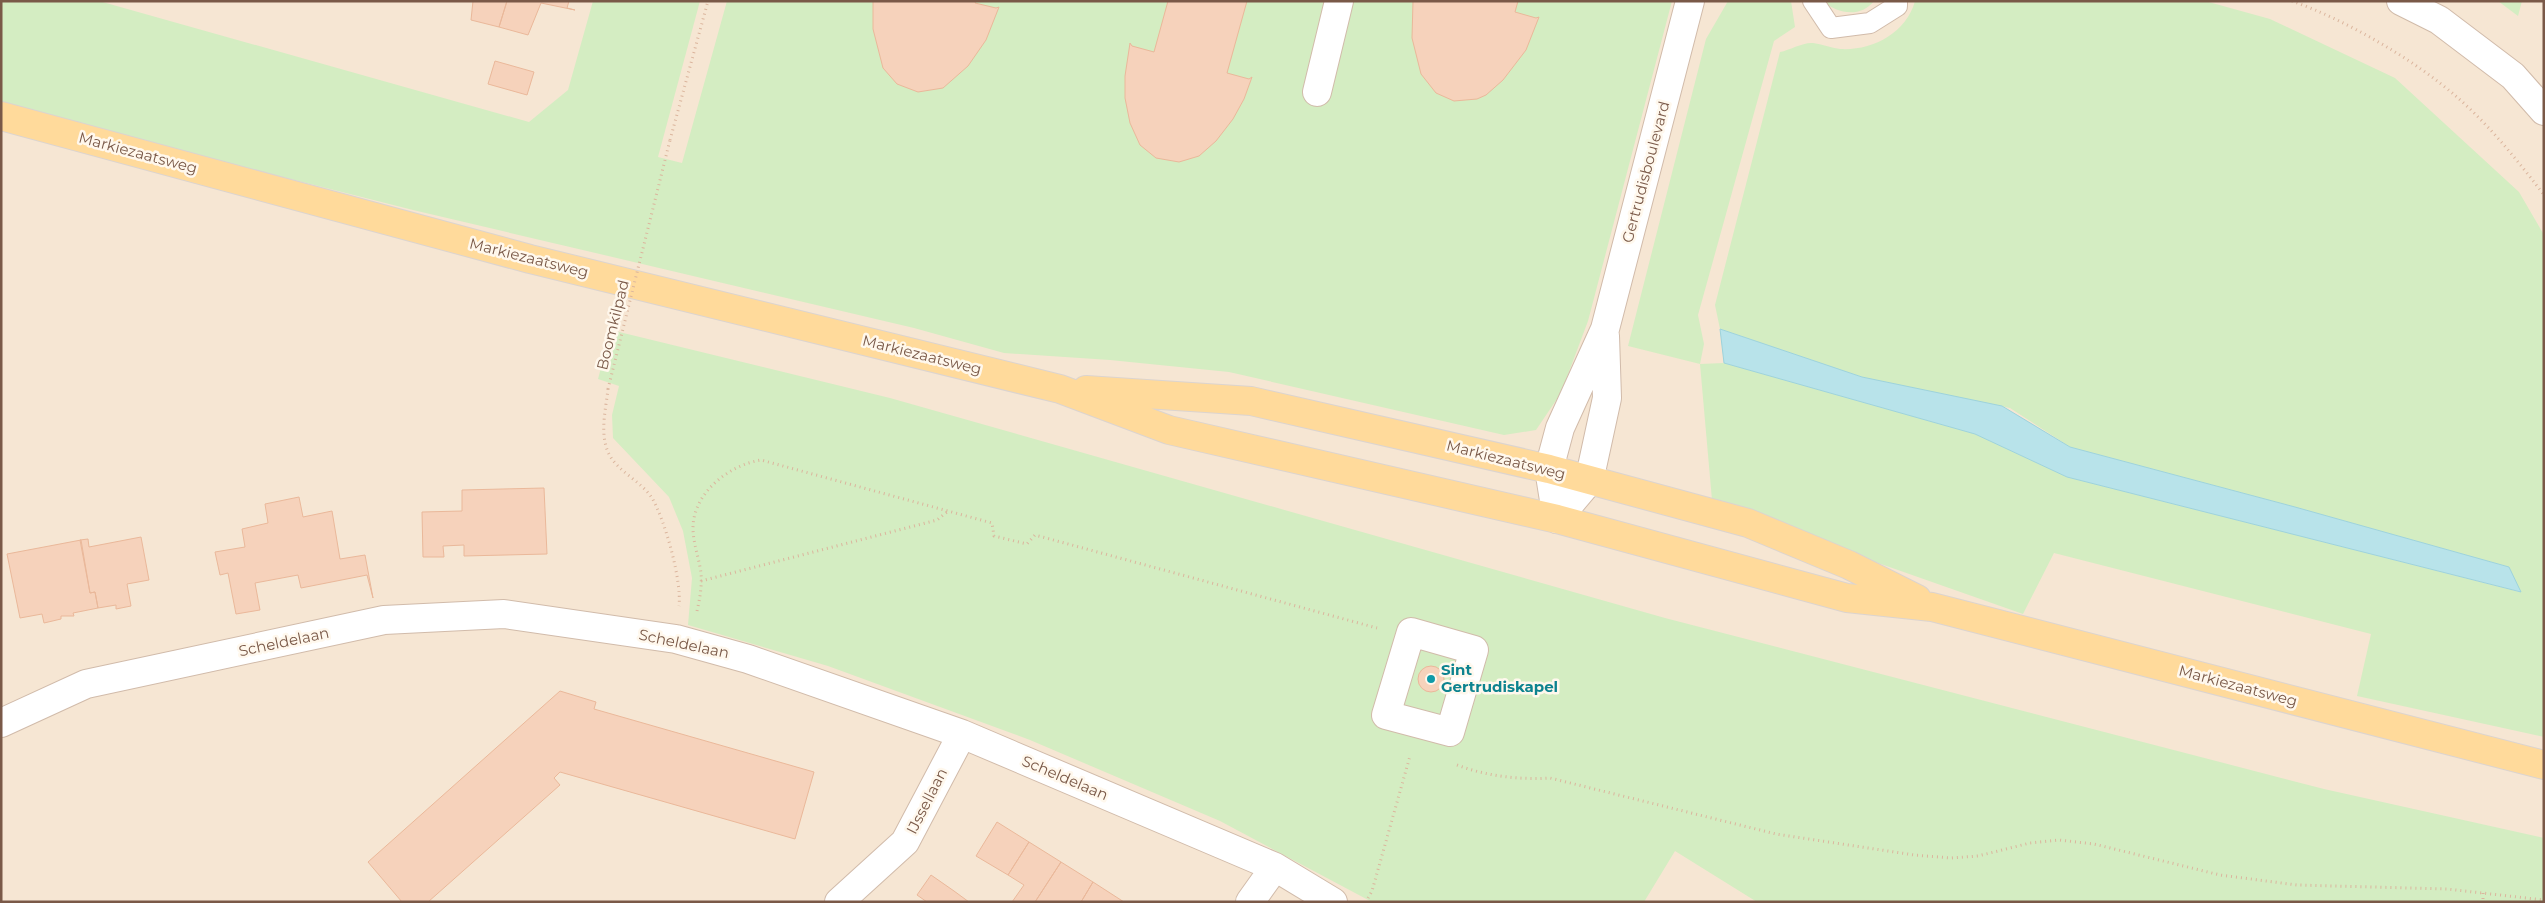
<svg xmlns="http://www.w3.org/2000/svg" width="2545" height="903" font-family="Montserrat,sans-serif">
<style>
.residential{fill:#f6e6d3}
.green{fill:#d4edc2}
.water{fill:#b8e3ea;stroke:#9dd3dc}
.building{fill:#f6d2bb;stroke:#eab89a}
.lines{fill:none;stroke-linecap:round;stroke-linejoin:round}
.service-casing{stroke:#d1bbaa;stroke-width:22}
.pedestrian-casing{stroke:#d1bbaa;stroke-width:30}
.minor-casing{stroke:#d1bbaa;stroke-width:30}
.tertiary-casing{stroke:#d1bbaa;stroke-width:30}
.primary-casing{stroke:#dcd4cf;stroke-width:30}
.path{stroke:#dbb59d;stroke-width:3;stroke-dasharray:1 4;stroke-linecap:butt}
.service{stroke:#fff;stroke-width:20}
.pedestrian{stroke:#fff;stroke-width:28}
.minor{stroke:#fff;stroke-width:28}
.tertiary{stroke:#fff;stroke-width:28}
.primary{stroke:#ffda9b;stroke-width:28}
.path-bridge{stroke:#dbb59d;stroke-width:3;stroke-dasharray:1 4;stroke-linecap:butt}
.culture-dot{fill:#0f9aa8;stroke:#fff8ed;stroke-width:2}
.labels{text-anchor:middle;stroke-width:5;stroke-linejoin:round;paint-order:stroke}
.street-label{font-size:15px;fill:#7a5948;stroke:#fff8ed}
.culture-label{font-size:15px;font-weight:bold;fill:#0d838f;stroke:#fff8ed;text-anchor:start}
</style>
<rect width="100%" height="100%" fill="#fef4e5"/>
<path class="residential" d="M1,1H2544V902H1Z"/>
<path class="green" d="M1,1H99L529,122L568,90L593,1H700L658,157L682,163L727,1H1672L1588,321L1561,393L1536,430L1504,435L1229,372L1110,360L1004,353L914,328L413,210L1,106Z
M1728,1H1791L1795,27L1774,41L1698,315L1704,344L1700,364L1724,363L1975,434L2067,477L2520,592L2509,567L2295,507L2070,447L2010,408L1862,377L1720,329L1715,305L1780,52C1790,50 1803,42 1813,43C1822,44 1831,48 1840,49C1871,51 1906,34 1915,1H2205L2270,19L2395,78L2519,192L2544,235V737L2357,696L2371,634L2054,553L2023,614L1878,563L1712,500L1700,364L1628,346L1706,39Z
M1823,1H1874C1861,18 1837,14 1823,1Z
M2498,1H2522L2518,16Z
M611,330L890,398L1665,618L2324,789L2544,838V902H1757L1675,851L1644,902H1372L1220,821L1030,740L828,666L688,625L692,578L683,531L669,497L613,438L612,415L619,386L598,379Z"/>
<path class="water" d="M1720,329L1862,377L2002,406L2070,447L2295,507L2509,567L2521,592L2067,477L1975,434L1724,363Z"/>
<path class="building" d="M473,1H507L499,27L471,20Z
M507,1H569L567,8L575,10L541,3L528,35L499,27Z
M873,1H976L975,3L996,8L999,7L986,40L968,66L943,88L918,92L897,84L883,68L873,29Z
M1168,1H1247L1227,73L1249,79L1252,77L1244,99L1233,119L1216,141L1199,156L1179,162L1156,158L1140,145L1130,123L1125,98V76L1130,43L1132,46L1154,52Z
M1413,1H1518L1515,12L1536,18L1539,17L1526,50L1503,80L1486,95L1477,99L1454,101L1436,93L1421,74L1412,38Z
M495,61L534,72L527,95L488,84Z
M544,488L547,554L464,556V545L443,546L444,557H423L422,512L462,511V490Z
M299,497L303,517L332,511L340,559L365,555L373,598L367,575L301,588L298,575L255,583L260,610L236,614L228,573L220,575L215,552L245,547L242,529L268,523L265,504Z
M141,537L149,580L127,584L131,606L116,609V605L98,608L95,592L90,593L80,540L88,539L89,547Z
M81,540L90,593L95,592L98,608L73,613L74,616H61V619L44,623L42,614L20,618L7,554Z
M1418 679a13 13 0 1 1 26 0a13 13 0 1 1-26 0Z
M560,691L596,702L594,709L814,772L795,839L560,772L554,778L560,785L428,902H402L368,862Z
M997,822L1029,842L1008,875L976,856Z
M1029,842L1061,862L1035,902H1012L1024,885L1008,875Z
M1061,862L1093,882L1081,902H1035Z
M931,875L954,891L969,902H927L917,895Z
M1093,882L1124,902H1081Z"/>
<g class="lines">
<g class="service-casing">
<path id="service" d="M1813,1L1831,28L1870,23L1897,6V1"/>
</g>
<g class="pedestrian-casing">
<path id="pedestrian" d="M1411,632L1474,650L1450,732L1386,715Z"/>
</g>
<g class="minor-casing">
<path id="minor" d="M1317,92L1339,1
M1,723L86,684L384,620L504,614L676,639L748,659L962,734L1275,867L1333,902
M839,902L905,842L962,734
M1250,902L1275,867"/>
</g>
<g class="tertiary-casing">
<path id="tertiary" d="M2401,1L2439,20L2513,76L2544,111
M1557,519L1549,469L1560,428L1605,329L1690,1
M1557,519L1589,481L1607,398L1605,336"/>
</g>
<g class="primary-casing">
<path id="primary" d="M1,116L530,259L1060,389L1169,430L1557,519L1847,598L1932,607L2544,765
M1086,390L1251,401L1549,469L1748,523L1849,565L1917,599"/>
</g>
<path class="path" d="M2292,1C2346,20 2415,60 2458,98C2490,126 2518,161 2544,195
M670,140L708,1
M608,389C606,409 599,434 609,454C618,472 641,481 652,498C665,520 682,581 679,606
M701,581L937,520L947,512
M697,611C700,598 702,586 701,573C699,558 693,543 693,528C693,493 729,465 761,460L992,523L994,536L1027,544L1035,535L1377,628
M1457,765C1486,776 1519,780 1550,778L1776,834L1914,855L1951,858L1978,856L2030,843L2059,840L2094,844L2220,875L2297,885L2447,889L2544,900
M2483,893V902
M1368,898L1372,891L1410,756"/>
<use href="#service" class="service"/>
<use href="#pedestrian" class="pedestrian"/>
<use href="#minor" class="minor"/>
<use href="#tertiary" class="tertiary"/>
<use href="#primary" class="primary"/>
<path class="path-bridge" d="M608,389L670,140"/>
</g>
<circle class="culture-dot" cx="1431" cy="679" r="5"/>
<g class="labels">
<g class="street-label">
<text transform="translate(138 153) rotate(15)" y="5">Markiezaatsweg</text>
<text transform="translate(1646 172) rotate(-75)" y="5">Gertrudisboulevard</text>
<text transform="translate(529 258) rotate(14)" y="5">Markiezaatsweg</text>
<text transform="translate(613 325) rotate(-76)" y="5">Boomkilpad</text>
<text transform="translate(922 355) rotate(14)" y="5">Markiezaatsweg</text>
<text transform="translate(1506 460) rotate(14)" y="5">Markiezaatsweg</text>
<text transform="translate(284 642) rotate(-12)" y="5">Scheldelaan</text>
<text transform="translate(684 644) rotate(12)" y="5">Scheldelaan</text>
<text transform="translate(2238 686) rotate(15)" y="5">Markiezaatsweg</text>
<text transform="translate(1065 778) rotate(23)" y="5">Scheldelaan</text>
<text transform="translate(927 801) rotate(-63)" y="5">IJssellaan</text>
</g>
<g class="culture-label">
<text x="1441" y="675">Sint<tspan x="1441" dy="17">Gertrudiskapel</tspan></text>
</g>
</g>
<rect width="2545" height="903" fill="none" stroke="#7a5948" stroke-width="5"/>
</svg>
